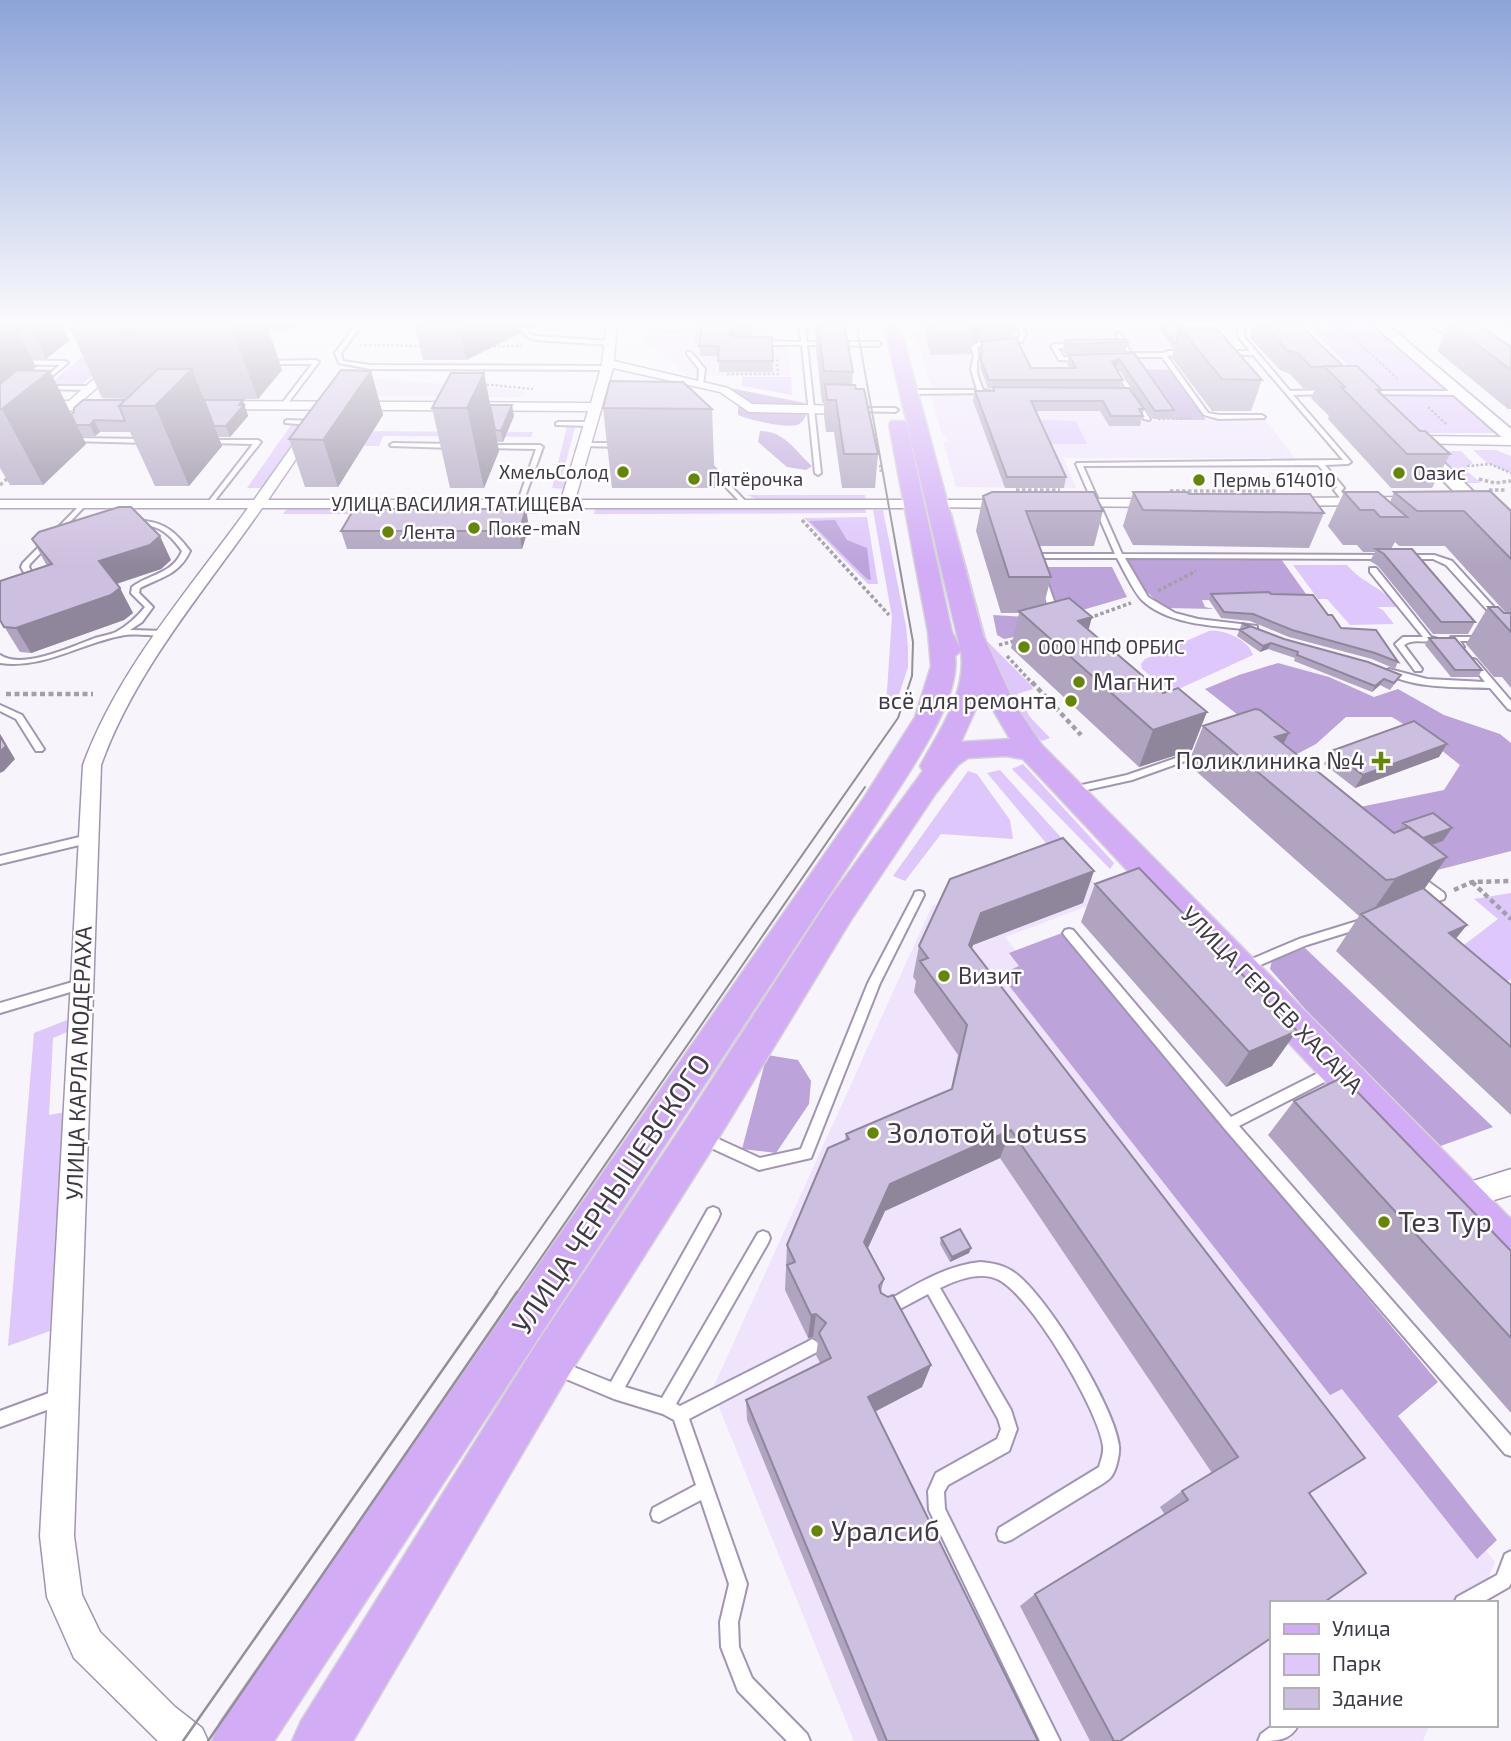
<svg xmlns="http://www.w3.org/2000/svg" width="1511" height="1741" font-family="'Exo 2',sans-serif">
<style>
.built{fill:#efe4fc}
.green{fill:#dec7fb}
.forest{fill:#bca3da}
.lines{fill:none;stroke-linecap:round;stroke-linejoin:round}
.service-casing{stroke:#a295b3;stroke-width:4}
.minor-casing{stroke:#a295b3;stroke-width:3}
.tertiary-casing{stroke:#a295b3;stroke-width:4}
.primary-casing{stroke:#d5d3d6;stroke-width:3}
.path-far2{stroke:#a39fa8;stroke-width:2.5;stroke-dasharray:2.5 2;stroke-linecap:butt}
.path-far1{stroke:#a39fa8;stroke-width:3.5;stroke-dasharray:3.5 2.5;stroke-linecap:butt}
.path{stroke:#a39fa8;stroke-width:4.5;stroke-dasharray:5 3.5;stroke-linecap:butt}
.service{fill:#fff;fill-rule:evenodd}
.minor{fill:#fff;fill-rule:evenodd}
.tertiary{fill:#fff;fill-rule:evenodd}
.primary{fill:#d2adf6;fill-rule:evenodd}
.tram-far1{stroke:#949099;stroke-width:2}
.tram{stroke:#949099;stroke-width:2.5}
.wall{fill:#b0a4c0}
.shaded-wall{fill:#90869c}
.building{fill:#cdbfdf;stroke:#90869c;stroke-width:2}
.poi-dot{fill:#648601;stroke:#fff;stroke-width:2.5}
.labels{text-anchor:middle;stroke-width:5;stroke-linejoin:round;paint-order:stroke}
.far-poi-label{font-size:19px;fill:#3f3946;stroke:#fff;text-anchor:start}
.far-street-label{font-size:19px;fill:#3f3946;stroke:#fff}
.poi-label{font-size:23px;fill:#3f3946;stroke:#fff;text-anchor:start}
.street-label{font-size:23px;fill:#3f3946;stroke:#fff}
.near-poi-label{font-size:28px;fill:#3f3946;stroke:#fff;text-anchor:start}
.near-street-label{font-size:28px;fill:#3f3946;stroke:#fff}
</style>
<rect width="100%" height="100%" fill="#f7f5fb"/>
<path class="built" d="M643,322H765V338H786L791,376L687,375L645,341Z
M912,322H1184L1187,326L1157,327L1175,351L1158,353L1170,370L1080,369L1090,389H932Z
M337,375L526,391L522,397L324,396Z
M931,395H1092L1109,426H1140L1137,420L1265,419L1295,458H1063L1076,488L956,487L943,441H948L947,437L942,436Z
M1070,856L1109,898L1005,937L1495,1562L1478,1603H1271V1725H1429L1423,1741H854L712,1390L932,906Z"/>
<path class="green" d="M1303,322H1370L1497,431L1493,433H1428L1415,429Z
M81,358H112L83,384H50Z
M742,377H791L792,395L742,386Z
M1041,420L1076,421L1087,444H1051Z
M291,425L301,426L302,429L262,488H247Z
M567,426L575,428L561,480L566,483L565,489L552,488Z
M345,431L533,432L531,437L383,436L379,446H336Z
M1473,450H1496L1511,456V473L1487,463Z
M1438,451H1461L1473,463L1466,467L1467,471L1481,483H1463L1434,452Z
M747,495H865L866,501H761Z
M288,507H540L538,514H283Z
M865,508L866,513L594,514L595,509Z
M873,510H883L906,626L908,648V667L895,707L886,705L892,617Z
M952,512L987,641L1031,685L1033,689L1017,694L1030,717L1050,738L1042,741L1031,730L992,672L949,513Z
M867,517L878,584H868L804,518Z
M1293,565H1347C1363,584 1380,585 1398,607H1377L1383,610L1394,624L1350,625L1327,599H1318Z
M1209,631C1224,629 1249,640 1253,655L1181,688L1164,687L1142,669L1141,664L1145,659Z
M1023,764L1114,863L1110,869L1012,769Z
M1000,770L1066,843L1051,849L987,773Z
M968,771L977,774L1010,820L1013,839L941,834L905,881L893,876Z
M1511,893V979L1503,984L1464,945L1498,919L1474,899Z
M67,1020V1032L53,1038L49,1115L65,1112L50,1331L8,1346L34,1033Z"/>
<path class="forest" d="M1138,369L1170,370L1206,420H1173Z
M730,388L805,403L806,409C773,409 755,412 730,388Z
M738,405L753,410L808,411C805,417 803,423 797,425C786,428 749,420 738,415Z
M760,431C785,431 795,451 812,466L806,470L787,467L758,442Z
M835,520L847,540L867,548L871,580L867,579L809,521Z
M1125,559H1281L1311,601L1202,600L1205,607L1214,609L1165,608L1140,586Z
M1042,567H1112L1127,597L1062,616Z
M993,615L1047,618L1053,629L1004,639L997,635Z
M1278,663L1329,677L1374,697L1398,689L1444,715L1500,734L1511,743V851L1422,874L1360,807L1444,790L1460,765L1426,738L1392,717H1346L1316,744L1297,754L1261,733L1205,689L1239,675Z
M1062,933L1438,1382L1398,1416L1497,1540L1477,1559L1342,1389L1330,1395L1000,974L1019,966L1009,953Z
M1305,948L1493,1127L1435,1148L1327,1034L1270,969L1272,960Z
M767,1055L798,1060L811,1081L809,1104L776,1153L742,1149Z"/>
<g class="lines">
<g class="service-casing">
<path id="service" d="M358,322H364L341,353L343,361L370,365L607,366L610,368L607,370L370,369L339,363L335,353Z
M386,322H439L440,323L437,325L389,324Z
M799,322H805L807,342H878L881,344L878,346L807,345L821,473L818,475L815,473L802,345H759L756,343L759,341L801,342Z
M1018,322H1025L1021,325L1026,334L1022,342L980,346L977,348C980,356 977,358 977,366C976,374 980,383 983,390L990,391V393L910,394L907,392L910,390H977L971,369L974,356L971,347L979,342L1018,340L1020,334L1015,324Z
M1236,322H1242L1245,338L1290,391L1327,390L1330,392L1327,394L1293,395L1351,462L1348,464L1325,465L1344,488L1341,491L1353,507L1348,508L1334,490L1337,487L1318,465L1083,466L1122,554L1386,555H1389V559L1125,558L1148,597L1175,613L1198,619L1257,626V630H1254C1220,626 1170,626 1143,601C1135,594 1123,569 1117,558H1038V561H1032L1030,556L1034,554H1115L1076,464L1077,463L1343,460L1253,355L1222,354L1224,351H1250L1239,338Z
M1427,322H1434L1460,340L1455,341Z
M507,325L527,328L528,333L536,336L610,341L613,343L610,345L535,340L524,335L523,330L505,328Z
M1116,333H1120L1130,351H1126Z
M1054,344L1079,345L1077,348H1058L1063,357H1081L1084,359L1081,361L1059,360L1051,346Z
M1169,351H1186L1189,353L1167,356L1208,413L1219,415H1262L1265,417L1264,418L1219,419L1204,415L1162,357H1135L1133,360L1122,358L1130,356L1132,353H1163Z
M687,352H691L705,369L703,385L698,384L699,369L687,354Z
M0,360L65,361L68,363L41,385L39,384V382L60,365L0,364Z
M266,361L316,360L319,362L285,407L283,408L280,406L312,364H268L266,363Z
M1115,370L1120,371L1150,419L1149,420L1144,419Z
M44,386H90L93,388L90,390L42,389V387Z
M1368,391H1460L1463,393L1460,395L1366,394L1365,393Z
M856,408H895L898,410L895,412L854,411L853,410Z
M287,420L313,421L316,423L313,425L285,423V421Z
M558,422H590L593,424L590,426L556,425V423Z
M73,438L147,439L150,441L147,443L71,441V439Z
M207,440H258L261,442L213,503H209V501L253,444L209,443L207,442Z
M393,443L454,444L457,446L454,448L391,446L390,445Z
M584,443H620L623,445L620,447L582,446L581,445Z
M482,445H540L543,447L522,505L517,504L536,449L484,448L482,447Z
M702,460H706L748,504V506H744L702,462Z
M82,503L87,504L30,564L29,567L36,580L34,586H28V580L21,567L23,563Z
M145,521C166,523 177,534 190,551C179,575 161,577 140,588L139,593L153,607L142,622L130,630L166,631H169V635C153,637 136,632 120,636C79,644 44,669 0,663V655C22,670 71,647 95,638C101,636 109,635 116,632C127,626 137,617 145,607L131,593L132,587C149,574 173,574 182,551C174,540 164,528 150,526C143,525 138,526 132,524L136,522Z
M1402,555H1434L1452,561L1511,626V633H1508L1446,565L1433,559H1402Z
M1370,568H1376L1431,637L1438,639C1428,645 1414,637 1404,645L1422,669L1421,671H1415L1395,644L1403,637H1423L1370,572Z
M1040,579L1047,581L1059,615L1058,617H1052L1051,615L1039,581Z
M1451,637H1480L1484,639L1480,641H1460L1464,647L1460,649C1456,648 1449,641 1451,637Z
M1473,659L1476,660L1511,701V710L1508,709L1490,688C1459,687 1411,689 1385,672L1389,669L1427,679L1485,682L1469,662Z
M0,705L22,715L44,749L42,751H36L16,719L0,711Z
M1182,756L1187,759L1185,761L1132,780L1073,793L1068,790L1073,787L1127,775Z
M88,835L93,839L92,842L0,864V856Z
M1418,874L1444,893L1445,896L1444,899L1424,907L1420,906L1419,903L1420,900L1432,895L1414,881L1413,878L1414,875Z
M919,891L923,892L924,895L880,983L811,1158L759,1170L698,1142L696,1138L698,1134L703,1132L760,1158L801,1149L868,983L914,895L915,892Z
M1364,919L1368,920L1370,923L1368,926L1307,945L1244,972L1240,970L1238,967L1240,964L1299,939Z
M1069,929L1073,930L1231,1117L1330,1067L1334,1066L1338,1067L1340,1071L1338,1075L1239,1126L1511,1436V1456L1505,1454L1224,1128L1065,936L1063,933L1065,930Z
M83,979L87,981L89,984L87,987L0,1013V1003Z
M713,1207L718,1209L720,1214L718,1219L625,1387L662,1398L758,1233L763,1231L768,1233L770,1238L768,1243L676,1404L680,1406L807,1342L812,1339L817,1342L820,1347L817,1352L689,1419L747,1584L738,1622L739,1647L752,1678L807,1734L810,1741H787L738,1691L721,1647L720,1622L729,1584L701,1500L659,1522L653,1520L651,1514L653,1508L696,1485L674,1420L663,1414L614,1399L554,1374L551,1369L554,1364L559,1361L611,1382L708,1209Z
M980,1262C993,1263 1004,1265 1015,1273C1047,1296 1115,1407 1119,1446C1120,1454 1116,1471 1111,1477C1106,1483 1095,1488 1089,1492C1063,1508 1037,1524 1011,1540L1005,1542L999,1540L997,1534L999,1528L1099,1467C1101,1460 1104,1453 1103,1446C1099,1411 1030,1293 997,1279C980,1271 956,1280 940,1288L1011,1410L1017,1429L1009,1451L948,1485L944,1492L945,1509L1060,1741H1040L929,1510L928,1491L936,1473L997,1439L1001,1429L998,1419L928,1294L885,1317L880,1315L878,1310L880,1305C912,1287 943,1266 980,1262Z
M60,1389L66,1391L68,1397L66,1403L0,1427V1411Z
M1511,1551V1583L1509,1587L1481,1603H1454L1457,1597L1497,1575L1505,1554Z
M1273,1725H1298C1291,1741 1275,1741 1258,1741L1261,1734Z"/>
</g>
<g class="minor-casing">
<path id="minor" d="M607,322H617L614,361L728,388L752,404L850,406L856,410L850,414L749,412L720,392L613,368L575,500H913L920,504L913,508H262C205,590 135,670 101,765L74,1536L82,1595L100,1632L175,1707L202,1728L208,1741H158L74,1658L47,1597L40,1536L83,765C118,669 189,590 248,508H0V500H254L305,428L309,427L315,431L268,500H561L588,411L216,409L210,405L216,401L591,403L602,364Z
M113,362L123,364L82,401L110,402V408H75L68,412L62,408H0V400L69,401Z
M1412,436L1511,437V445L1408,443V437Z
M1418,497L1423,498V504L1289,506L1282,502L1289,498Z
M1072,499H1159L1166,503L1159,507L1067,506V500Z
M938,500H1009L1016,504L1009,508L933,507V501Z
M1511,1169V1195L1461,1210L1451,1206L1447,1197L1451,1188Z"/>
</g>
<g class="tertiary-casing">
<path id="tertiary" d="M1370,322H1384L1511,429V442L1505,440Z
M1416,439L1422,441L1511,529V544L1505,543L1410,447L1408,444L1410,441Z"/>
</g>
<g class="primary-casing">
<path id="primary" d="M883,322H899L983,635L1015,705L1042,745L1511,1219V1270L1496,1264L1023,759L1006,756L968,758L958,765L936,793L851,920L712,1149L565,1381L353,1741H292L301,1721L533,1349L684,1123L827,902L923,771L920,766C939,731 967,693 961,651L955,656C961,701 907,775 883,813L274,1741H212L221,1721L863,799L915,717L931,666L928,632L889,425L891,421H905L907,425L952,632L960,648ZM983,693L1010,739L961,742Z"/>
</g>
<path class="path-far2" d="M310,322L339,331
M675,322L696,328
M1336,322L1398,379
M1306,324H1361
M659,333L697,330
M911,334H926
M696,343L697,329H705
M360,345L424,346
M489,346H522
M727,374H778L777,357
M482,384L533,389
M1428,407L1447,425
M1158,419L1191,418
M880,465L881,473
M1466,471L1468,466L1490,464L1511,473
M1479,479L1483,480
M6,480L10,476"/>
<path class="path-far1" d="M1479,479L1495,483L1511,481
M0,485L8,478
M1016,490H1060
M1489,490H1506
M1170,491H1277
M802,520L889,615
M1158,591L1196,571
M1089,618L1131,603
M999,645L1018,640
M1007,656L1033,684"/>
<path class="path" d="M1032,682L1081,735
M6,694H93
M1472,882L1511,919
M1454,890L1472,882L1511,881"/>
<use href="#service" class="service"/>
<use href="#minor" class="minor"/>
<use href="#tertiary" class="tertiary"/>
<use href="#primary" class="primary"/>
<path class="tram-far1" d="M495,1294L898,718L912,676L913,642L856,322
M516,1294L865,787"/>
<path class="tram" d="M183,1741L497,1292
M208,1741L517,1292"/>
</g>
<path class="wall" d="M0,322H60L69,341L46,359H31L36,367L31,371H50L71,414L125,400L126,399L102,398L71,330L81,322H301L289,330L268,329L282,370L258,399H204V400L247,411L248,416L230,437H219L222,446L189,486H155L130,432H100L95,436H82L86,444L43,485H10L0,468Z
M423,322H544L530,329L519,322L521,333L466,360H423L416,330Z
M702,322H752V337H772L773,372H719V356H700L699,346Z
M814,322H844L853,372L852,385L878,454L875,488H842L834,432H826L824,416V403H822L816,349V339Z
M920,322H1016L1014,334H1012V338L979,339L972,344L971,354L930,355L923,324Z
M1154,322H1181L1185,328L1262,380L1251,411H1212L1172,358L1174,348H1173Z
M1253,322H1297L1343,366L1382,390L1380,393L1420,431L1450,454L1432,488H1391L1328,419L1329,416L1311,398L1315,389L1303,388L1290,374L1280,370L1251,339L1250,336Z
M1501,322H1511V329Z
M1450,324L1511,347V409H1508L1437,351Z
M1065,340L1128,342L1125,352L1065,354L1062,351Z
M982,341L1031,368H1070L1067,363L1069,355L1134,353L1174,410L1172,419H1153L1117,367L1116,368L1123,380L1121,388L1144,409L1140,426H1109L1100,411H1036L1066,477L1064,488H1005L973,401L975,391H992L993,388H988L980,368Z
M371,371L383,415L338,487H305L289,439Z
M484,373L490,405L514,416L503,442H497L499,451L484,488H450L432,408Z
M603,408L712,409L715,488H612Z
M1133,492L1324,513L1309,548L1133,545L1123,526Z
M1344,492L1390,502L1394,492L1511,511V688L1502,677H1494L1466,644L1488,607L1506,613L1445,546H1399L1395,542L1391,549L1475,622L1468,634H1433L1378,566L1370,561L1375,552H1363L1357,545H1343L1328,526Z
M983,496L1103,511L1094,546H1039L1051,577L1044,605L1089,630L1192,750L1139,767L1011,648L1019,613H1001L976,531Z
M529,527L522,549H347L341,531Z
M32,539L171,560L161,569L117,584L133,613L124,620L31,653L20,652L0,620L47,566Z
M1211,594H1271L1328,615L1341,628L1398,662L1395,669L1372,659L1289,637L1250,621L1221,618L1209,600Z
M1242,623L1284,639L1401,675L1390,690L1380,685L1372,692L1294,661L1295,658L1268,649L1260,652L1237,636Z
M1429,638L1482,670L1478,677H1451L1425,645Z
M1203,726L1289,733L1283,744L1394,833L1398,831L1403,823L1443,841L1431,845L1447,857L1424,889L1456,938L1511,985V1115L1336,951L1359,916L1188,764Z
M1447,744L1439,757L1355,788L1324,764L1331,751Z
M1095,884L1272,1066L1226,1087L1081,922Z
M1083,903L973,945L972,949L1309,1493L1120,1741H1090L1020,1606L1035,1594L1165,1515L1160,1507L1182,1491L1212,1473L1000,1158L885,1211L868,1248L884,1279L881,1291L931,1365L922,1387L875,1411L1038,1741H878L747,1420L746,1400L820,1363L816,1355L818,1342L813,1337L808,1338L785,1290L787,1245L845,1141L846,1134L951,1089L958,1055L914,992L916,981L913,977L919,946Z
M1294,1101L1511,1251V1413L1268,1135Z
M941,1238L971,1248L969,1253L950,1262L940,1244Z"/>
<path class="shaded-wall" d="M28,322H60L69,341L46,359Z
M242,322H266L282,370L258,399L233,331Z
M286,322H301L289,330Z
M478,322H519L521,333L466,360L460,331Z
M529,322H544L530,329Z
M977,322H981L979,339L972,344L974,333L972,326Z
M15,326L36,367L0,395V336Z
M735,328V338L729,334Z
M1119,359L1117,367L1110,370L1112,362Z
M192,369L222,446L189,486L155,406Z
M50,371L86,444L43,485L2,409Z
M371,371L383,415L338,487L323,440Z
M484,373L499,451L484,488L467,408Z
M243,400L248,416L230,437L226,426Z
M512,405L514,416L503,442L501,431Z
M94,420L100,432L95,436L90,425Z
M526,509L529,527L522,549L519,531Z
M160,536L171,560L161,569L112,585L99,561Z
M120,588L133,613L124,620L31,653L16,628Z
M1092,617L1082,654L1078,621Z
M1271,643L1268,649L1260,652L1263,646Z
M1384,679L1380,685L1372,692L1375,686Z
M1207,712L1192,750L1139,767L1153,730Z
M1289,733L1270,770L1275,737Z
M0,734L15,759L4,771L0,773Z
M1447,744L1439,757L1355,788L1363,775Z
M1452,828L1443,841L1413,851L1422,838Z
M1447,857L1420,895L1369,916L1395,879Z
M1094,871L1083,903L973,945L961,976L969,945L981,913Z
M1467,925L1437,962L1449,933Z
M1297,1031L1272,1066L1226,1087L1249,1052Z
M1011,1130L1000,1158L885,1211L859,1267L864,1242L890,1184Z
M971,1248L969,1253L950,1262L952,1257Z
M816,1314L813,1337L808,1338L811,1315Z
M931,1365L922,1387L863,1418L868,1397Z"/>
<path class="building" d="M81,322H242L233,331L71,330Z
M423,322H478L460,331L416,330Z
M702,322H752V328H735L729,334L735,337H772L773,361H718L719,346H699Z
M817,322H844L853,372L824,371Z
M930,322H977L972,326L974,333L932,334Z
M1159,322H1181L1185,328H1180L1176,343H1174Z
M1261,322H1297L1343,366L1311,367L1298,353L1287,350Z
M1452,322H1474L1511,347V370L1450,324Z
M0,326H15L0,336Z
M1180,328H1216L1262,380L1222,379Z
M1016,338L1031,368H1076L1069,355L1134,353L1174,410L1155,411L1119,359L1112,362L1123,380H989L981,360L982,341Z
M1126,339L1128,342L1067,344L1065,340Z
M1324,366H1357L1382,390H1377L1420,431H1425L1450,454H1407L1341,387H1345Z
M158,369H192L155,406H119Z
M17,370L50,371L2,409H0V384Z
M341,370L371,371L323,440L289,439Z
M451,373H484L467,408H432Z
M610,381L683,382L712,409L603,408Z
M825,384L855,385L856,389H864L878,454H844L836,400H827Z
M993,387L1129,388L1144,409H1139L1143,416H1111L1103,401H1031L1066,477H1007L975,391H994Z
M83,400H125L119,406L125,421L94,420L90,425H76L71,414L74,412V408Z
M204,400H243L239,405H244L226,426H214Z
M490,405H512L501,431L495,430Z
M1490,491L1511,511V559L1464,511H1417L1394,492Z
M992,492H1094L1103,511H1026L1051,577H1009L983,496Z
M1133,492H1187L1189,494H1310L1324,513L1143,510Z
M1344,492H1378L1407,517H1380L1374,510H1360Z
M119,507H131L160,536L150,545L99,561L120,588L111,595L16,628L4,627L0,620V581L52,564L32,539L39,532Z
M354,509H526L519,531H341Z
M1376,549H1412L1475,622H1441L1384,554Z
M1269,592L1271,594L1313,595L1328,615H1332L1341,628L1376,630L1398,662L1375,653L1292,630L1253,614L1224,612L1211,594Z
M1069,598L1092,617L1078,621L1163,693L1178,688L1207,712L1153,730L1019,611Z
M1488,607H1498L1504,613H1511V632Z
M1242,623L1284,639L1368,662L1401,675L1394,683L1384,679L1375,686L1297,655L1298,652L1271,643L1263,646L1240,630L1249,627Z
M1429,638H1455L1482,670H1455Z
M1255,709L1260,710L1289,733L1275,737L1394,833L1409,827L1447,857L1395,879L1386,880L1203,726Z
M1414,721L1447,744L1363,775L1331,751Z
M0,736L6,746L0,752Z
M1433,813L1452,828L1423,838L1403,823Z
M1063,838L1094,871L981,913L969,945L1365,1458L1309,1493L1366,1573L1323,1603H1271V1638L1120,1741H1114L1035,1594L1188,1500L1182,1491L1238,1457L1011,1130L890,1184L864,1242L884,1279L879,1286L881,1293L888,1297L893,1295L931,1365L868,1397L1038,1741H887L746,1400L831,1358L819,1333L826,1323L816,1314L811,1315L787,1265L795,1262L787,1245L828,1148L849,1139L846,1134L952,1089L967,1025L920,961L928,958L919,946L950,879Z
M1139,868L1297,1031L1249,1052L1095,884Z
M1423,888L1467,925L1449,933L1511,985V1047L1361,914Z
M1343,1077L1511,1251V1338L1294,1101Z
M960,1229L971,1248L952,1257L941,1238Z"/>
<linearGradient id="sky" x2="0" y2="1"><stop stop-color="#8da4d9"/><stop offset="0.57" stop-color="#fbfafd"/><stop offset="1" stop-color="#fbfafd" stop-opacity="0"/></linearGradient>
<rect width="1511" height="566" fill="url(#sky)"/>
<g class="poi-dot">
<circle cx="623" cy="472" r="7"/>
<circle cx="1399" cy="473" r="7"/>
<circle cx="694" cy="479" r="7"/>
<circle cx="1199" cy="480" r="7"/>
<circle cx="474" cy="528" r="7"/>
<circle cx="388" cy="532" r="7"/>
<circle cx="1024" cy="647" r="7"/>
<circle cx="1079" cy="682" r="7"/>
<circle cx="1071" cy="701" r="7"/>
<path d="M1377.5 750.5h7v7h7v7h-7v7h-7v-7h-7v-7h7z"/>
<circle cx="944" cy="976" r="7"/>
<circle cx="873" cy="1133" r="7"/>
<circle cx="1384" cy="1222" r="7"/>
<circle cx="817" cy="1531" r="7"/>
</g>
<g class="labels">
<g class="far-poi-label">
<text x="609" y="479" text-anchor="end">ХмельСолод</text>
<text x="1413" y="480">Оазис</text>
<text x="708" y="486">Пятёрочка</text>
<text x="1213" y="487">Пермь 614010</text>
<text x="488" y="535">Поке-maN</text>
<text x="402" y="539">Лента</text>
<text x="1038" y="654">ООО НПФ ОРБИС</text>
</g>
<g class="far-street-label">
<text x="457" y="511">УЛИЦА ВАСИЛИЯ ТАТИЩЕВА</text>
</g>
<g class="poi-label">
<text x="1093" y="690">Магнит</text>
<text x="1057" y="709" text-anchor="end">всё для ремонта</text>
<text x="1365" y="769" text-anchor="end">Поликлиника №4</text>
<text x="958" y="984">Визит</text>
</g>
<g class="street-label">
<text transform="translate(1272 1000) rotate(46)" y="8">УЛИЦА ГЕРОЕВ ХАСАНА</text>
<text transform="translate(79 1063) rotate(-88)" y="8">УЛИЦА КАРЛА МОДЕРАХА</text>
</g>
<g class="near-poi-label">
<text x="887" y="1143">Золотой Lotuss</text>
<text x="1398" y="1232">Тез Тур</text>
<text x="831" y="1541">Уралсиб</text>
</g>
<g class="near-street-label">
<text transform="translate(611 1194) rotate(-56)" y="10">УЛИЦА ЧЕРНЫШЕВСКОГО</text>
</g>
</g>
<rect x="1270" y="1601" width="228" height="126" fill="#ffffff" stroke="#b2b0b5" stroke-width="2"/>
<rect x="1284" y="1624" width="35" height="10" fill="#d2adf6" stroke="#b2b0b5" stroke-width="2"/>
<text x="1332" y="1636" font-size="21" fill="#3f3946">Улица</text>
<rect x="1284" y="1654" width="35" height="21" fill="#dec7fb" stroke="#b2b0b5" stroke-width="2"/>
<text x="1332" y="1671" font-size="21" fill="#3f3946">Парк</text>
<rect x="1284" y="1688" width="35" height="21" fill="#cdbfdf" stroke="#b2b0b5" stroke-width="2"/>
<text x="1332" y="1706" font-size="21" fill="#3f3946">Здание</text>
</svg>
